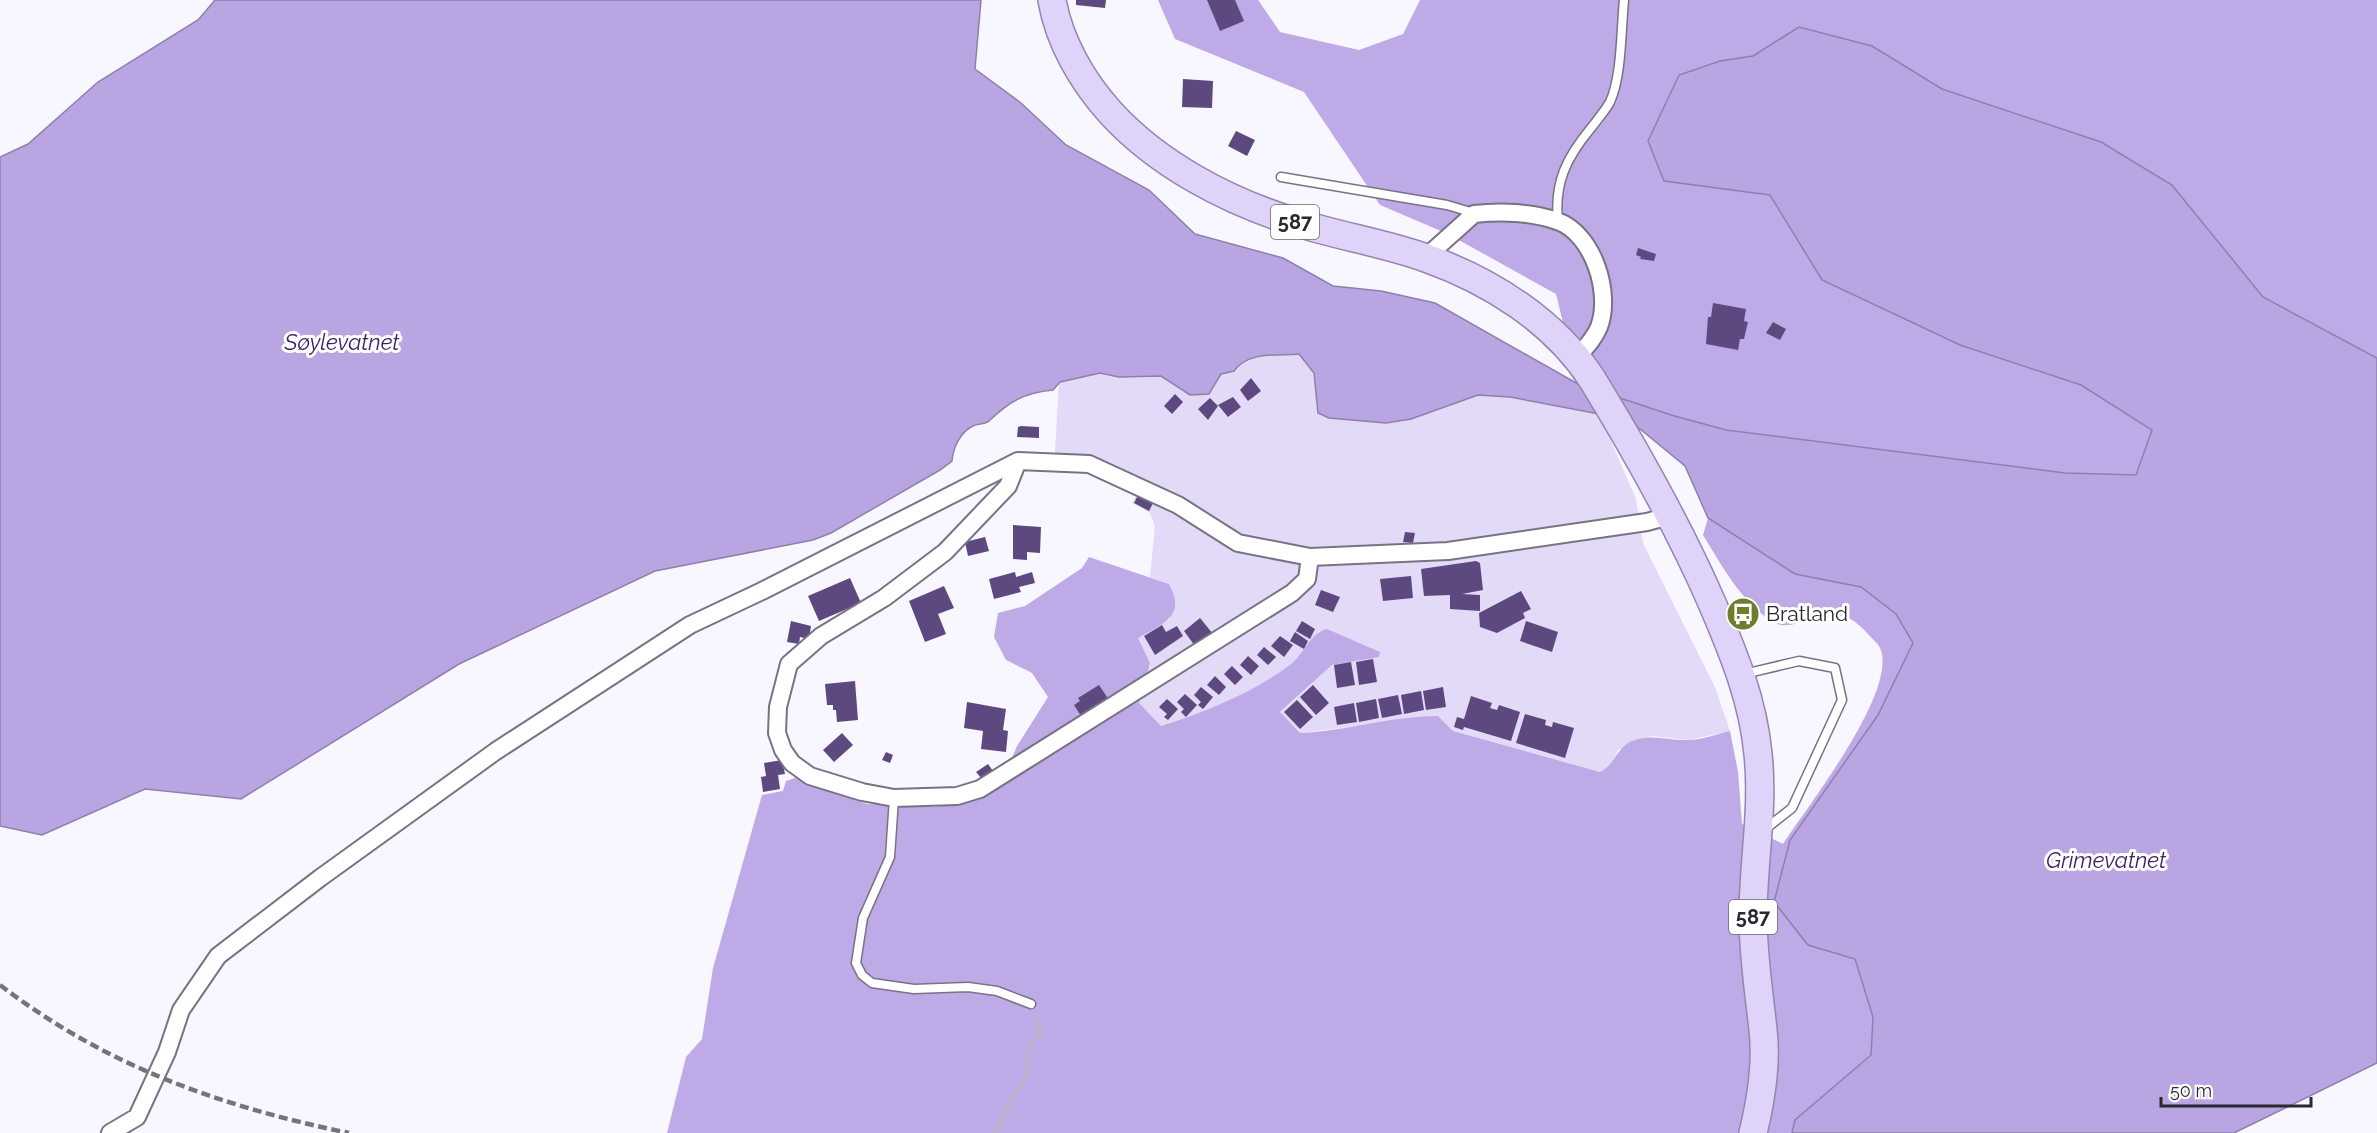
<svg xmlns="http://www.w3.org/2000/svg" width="2377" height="1133" font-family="Raleway,sans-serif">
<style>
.green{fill:#e3daf7}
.forest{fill:#beaae7}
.water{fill:#b9a5e1;stroke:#8e80ac;stroke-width:1.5}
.building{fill:#5d497f}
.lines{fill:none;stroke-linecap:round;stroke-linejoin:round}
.lane-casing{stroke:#787384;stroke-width:11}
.street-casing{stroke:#787384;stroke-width:20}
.primary-casing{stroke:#9385b0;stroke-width:30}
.path{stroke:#b7b5bd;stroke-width:4;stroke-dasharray:6 3;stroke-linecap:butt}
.lane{stroke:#fff;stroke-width:8}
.street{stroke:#fff;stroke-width:16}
.primary{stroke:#e0d3f9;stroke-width:27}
.rail{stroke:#76747b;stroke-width:4.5;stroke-dasharray:9 4.5;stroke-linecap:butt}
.labels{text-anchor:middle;stroke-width:6;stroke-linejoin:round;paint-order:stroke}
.shield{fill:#fff;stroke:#6b696e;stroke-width:1.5}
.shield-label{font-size:20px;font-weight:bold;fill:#2b2930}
.poi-label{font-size:21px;fill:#2b2930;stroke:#fff;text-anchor:start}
.water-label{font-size:22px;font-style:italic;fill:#3d1e64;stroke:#fff}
</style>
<rect width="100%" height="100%" fill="#f8f6fe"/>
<path class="green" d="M1299,354L1314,373L1318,413L1449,404L1478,395L1511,397L1599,414L1636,499L1643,543L1715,687L1730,731L1689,740L1651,736L1618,750L1609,768L1600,772L1453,731L1438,716L1300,733L1280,713L1332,665L1343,663L1319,631C1311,642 1302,655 1292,663C1255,694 1206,711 1161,726L1138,703L1150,663L1137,638L1170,619L1169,584L1150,577L1155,526L1150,513L1132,503L1138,492L1088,473L1054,469L1059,382L1100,373L1119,377L1161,376L1182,391L1213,390L1221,374L1234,371C1248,351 1277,356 1299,354Z"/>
<path class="forest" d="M1158,0H1258L1280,32L1359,50L1403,34L1420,0H2377V358L2263,297L2172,185L2101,142L1942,89L1872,46L1800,27L1753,56L1720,61L1648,141L1664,181L1770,195L1822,280L1960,345L2081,385L2153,430L2136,475L2065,473L1726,430L1671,415L1578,384L1556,294L1448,234L1380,205L1304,92L1175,39Z
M1708,518L1795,574L1861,587L1896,614L1914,643L1878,715L1790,840L1808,945L1855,959L1873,1017L1871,1055L1795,1120L1792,1133H667L686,1057L702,1039L713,968L762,795L783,791L786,781L798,777L830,792L867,804L935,807L984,797L1002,782L1017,746L1048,697L1032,673L1006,660L994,637L998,613L1025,606L1082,568L1089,557L1169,584C1187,617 1162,624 1138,638L1150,663L1139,703L1161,726C1207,711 1253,693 1291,664C1304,654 1310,633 1327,629L1380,652L1379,657L1332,665L1280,712L1300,733C1346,731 1392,716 1438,716L1453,731L1600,772C1615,765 1616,748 1632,741C1651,733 1669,741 1688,740C1702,740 1716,734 1730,731L1738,772L1742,824L1783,844C1807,807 1899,690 1880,648C1878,643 1871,638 1868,634C1863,628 1854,620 1846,617C1823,610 1792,632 1775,623C1743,605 1722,566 1703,535Z"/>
<path class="water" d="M215,0H981L975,69L1021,103L1066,145L1149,190L1195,234L1283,258L1333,286L1381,291L1435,303L1578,384L1671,415L1726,430L2065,473L2136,475L2152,430L2081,385L1960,345L1822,280L1770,195L1664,181L1648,141L1679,75L1720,61L1753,56L1799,27L1872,46L1942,89L2101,142L2172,185L2263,297L2377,358V1063L2234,1133H1792L1795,1120L1871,1055L1873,1017L1855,959L1808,945L1774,902L1790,840L1878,715L1913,643L1896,614L1861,587L1795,574L1708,518L1685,466L1640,429L1599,414L1510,397L1478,395L1411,419L1386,423L1329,418L1318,413L1314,373L1299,354C1277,356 1248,351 1234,371L1221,374L1209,394L1190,395L1161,376L1119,377L1100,373L1060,382L1053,390C1024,393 1010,401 990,420C986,425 978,423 973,426C960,432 953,448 952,461L940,470L831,533L813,540L655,571L459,664L241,799L145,789L42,835L0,826V157L28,144L98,82L198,20Z"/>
<path class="building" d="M1076,0H1106L1105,8L1076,5Z
M1207,0H1235L1244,21L1220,31Z
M1183,79L1213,81L1212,108L1182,107Z
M1236,131L1255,140L1247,156L1228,146Z
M1638,248L1656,254L1654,261L1640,259L1641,257L1636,255Z
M1713,303L1746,309L1744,321L1748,322L1744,339H1740L1738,350L1706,344L1708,317H1711Z
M1773,322L1786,329L1780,340L1766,333Z
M1251,378L1261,391L1248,401L1240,390Z
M1175,394L1183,402L1172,414L1164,406Z
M1233,397L1241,407L1228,417L1218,405Z
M1210,398L1218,406L1208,420L1198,409Z
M1021,426L1039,427V438L1017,437L1018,427Z
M1139,493L1154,501L1149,511L1134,503Z
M1013,525L1041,527L1040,553L1027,552V560L1013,559Z
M1405,532L1415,533L1413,543L1403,542Z
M985,537L989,551L968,556L965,542Z
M1476,561L1480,563L1483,590L1462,594L1480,595V611L1450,609V595L1424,596L1421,569Z
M1015,572L1016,577L1032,572L1035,583L1019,587L1021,592L994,599L989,579Z
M1411,576L1413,598L1383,601L1380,579Z
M850,578L861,603L819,621L808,596Z
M944,586L954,608L938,614L946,634L925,642L909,601Z
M1321,590L1340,597L1333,612L1315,605Z
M1521,591L1531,609L1523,613L1525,618L1497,633L1480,627L1479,613Z
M1200,618L1213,634L1195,646L1184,631Z
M791,621L811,626L809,639L800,637L799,644L787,642Z
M1302,621L1315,629L1310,639L1296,631Z
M1526,621L1558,632L1552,652L1520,641Z
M1162,625L1166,632L1177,626L1183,636L1155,655L1144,636Z
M1295,632L1308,641L1304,649L1290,641Z
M1280,636L1293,645L1284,657L1271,646Z
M1264,647L1276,657L1268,665L1257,655Z
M1248,656L1259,666L1251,675L1240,665Z
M1373,659L1377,682L1359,685L1356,662Z
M1351,662L1355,685L1337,688L1334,665Z
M1232,666L1243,677L1235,685L1224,674Z
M1215,676L1226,687L1219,695L1207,685Z
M855,681L858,720L837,722L836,710H833V705H827L825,684Z
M1099,685L1111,703L1081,716L1074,705L1080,701L1078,698Z
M1313,685L1329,703L1316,715L1300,697Z
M1201,687L1213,697L1203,709L1198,705L1201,702L1194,695Z
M1443,687L1446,707L1426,710L1423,691Z
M1421,691L1424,710L1404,714L1401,695Z
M1185,694L1197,705L1186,717L1181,712L1184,709L1177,702Z
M1398,695L1402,714L1382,718L1378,699Z
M1471,696L1492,703L1490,708L1497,710L1499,705L1520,712L1511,741L1464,727L1463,730L1454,727L1457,717L1464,719Z
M1167,699L1178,709L1168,720L1164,717L1167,714L1159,707Z
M1376,699L1379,718L1359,722L1356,703Z
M1297,700L1313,717L1300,729L1284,712Z
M967,702L1006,709L1003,730L1008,731L1006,752L981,749L983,731L964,728Z
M1354,703L1357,722L1337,725L1334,707Z
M1525,714L1546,720L1545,725L1552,727L1553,722L1574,728L1565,758L1516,743Z
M842,733L853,745L834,762L823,750Z
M886,752L893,755L890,763L882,760Z
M782,760L785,774L778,775L780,789L763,792L761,777L766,776L764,763Z
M988,764L993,771L982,779L976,772Z"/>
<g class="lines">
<g class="lane-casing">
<path id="lane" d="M1281,177L1447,205L1474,213
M1558,221C1554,182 1567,157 1591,128C1597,120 1605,111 1610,102C1622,76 1621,29 1624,0
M1744,674L1799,661L1835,668L1842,700L1792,808L1764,830
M894,798L890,857L863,918L856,963L862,975L872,983L914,989L968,987L997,991L1031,1004"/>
</g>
<g class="street-casing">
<path id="street" d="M1425,258L1474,214C1500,211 1532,212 1557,221C1593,233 1612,293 1599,327C1594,339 1586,347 1577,357
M1018,461L1008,486L945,552L884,598L821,636L789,664L778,707L777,733L783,750L792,763L810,776L862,792L894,798L957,796L980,789L1292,593L1307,579L1310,557
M110,1133L137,1117L167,1052L181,1010L218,956L320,878L496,751L690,625L762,591L1018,461L1089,464L1178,505L1238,543L1310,557L1448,551L1647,522L1669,516"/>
</g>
<g class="primary-casing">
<path id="primary" d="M1052,0C1059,41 1082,81 1110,112C1157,164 1227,201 1295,222C1338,236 1384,243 1426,258C1491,281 1554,321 1592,379C1636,451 1678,525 1712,603C1733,652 1753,700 1758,754C1764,809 1753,862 1753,917C1753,955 1759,992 1763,1030C1767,1063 1761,1100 1753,1133"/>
</g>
<path class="path" d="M994,1133L1011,1100L1026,1079L1029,1045L1041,1032L1035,1015"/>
<use href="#lane" class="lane"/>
<use href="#street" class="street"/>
<use href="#primary" class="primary"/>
<path class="rail" d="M0,985C106,1066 219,1106 349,1133"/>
</g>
<defs>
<g id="bus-disc" transform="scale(1.725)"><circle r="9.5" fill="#6e7e2d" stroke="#fff"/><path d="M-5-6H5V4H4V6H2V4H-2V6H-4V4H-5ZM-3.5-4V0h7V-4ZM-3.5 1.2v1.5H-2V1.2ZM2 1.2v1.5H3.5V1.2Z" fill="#fff"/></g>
</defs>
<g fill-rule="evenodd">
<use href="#bus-disc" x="1743" y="614"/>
</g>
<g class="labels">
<g class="shield">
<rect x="1271" y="205" width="48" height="34" rx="4.5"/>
<rect x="1729" y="900" width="48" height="34" rx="4.5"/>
</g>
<g class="shield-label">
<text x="1295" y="229">587</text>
<text x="1753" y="924">587</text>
</g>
<g class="poi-label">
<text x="1766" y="621">Bratland</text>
</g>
<g class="water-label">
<text x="342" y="350">Søylevatnet</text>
<text x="2106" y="868">Grimevatnet</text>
</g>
</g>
<path d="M2161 1097v9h150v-9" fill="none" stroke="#2b2930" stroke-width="3"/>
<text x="2170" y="1097" font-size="18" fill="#2b2930" stroke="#ffffff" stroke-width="4.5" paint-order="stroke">50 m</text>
</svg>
